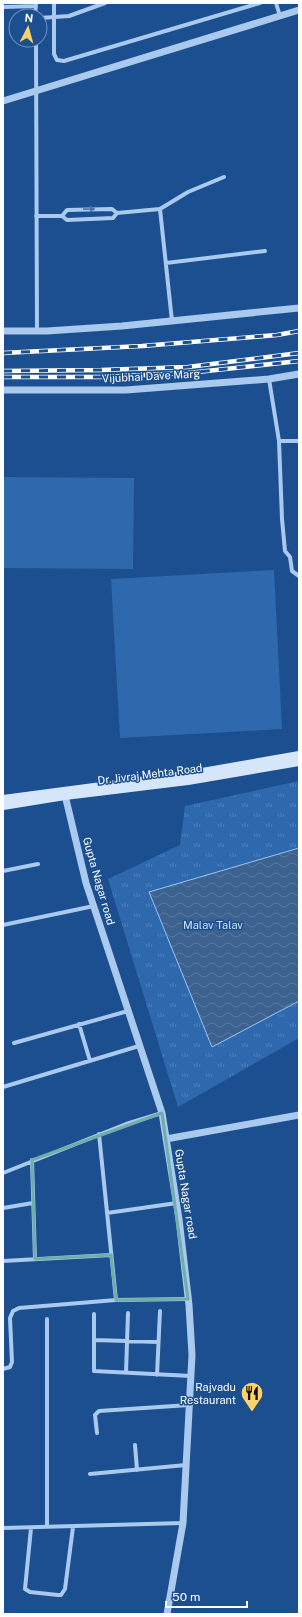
<svg xmlns="http://www.w3.org/2000/svg" width="302" height="1617" font-family="'Public Sans',sans-serif">
<style>
.grass{fill:#2e69ad}
.park{fill:url(#park-tufts)}
.water{fill:url(#water-waves);stroke:#9cc4f0}
.lines{fill:none;stroke-linecap:round;stroke-linejoin:round}
.minor{stroke:#a9c9ee;stroke-width:4}
.tertiary{stroke:#a9c9ee;stroke-width:7}
.secondary{stroke:#d6e6fa;stroke-width:8}
.rail-casing{stroke:#fff;stroke-width:4.5}
.rail{stroke:#1b4f8f;stroke-width:3;stroke-dasharray:9;stroke-linecap:butt}
.oneway{fill:#4674ac}
.marked{fill:none;stroke:#6fada8;stroke-width:3;stroke-linejoin:round}
.labels{text-anchor:middle;stroke-width:3;stroke-linejoin:round;paint-order:stroke}
.street-label{font-size:11px;fill:#fff;stroke:#1b4f8f}
.park-label{font-size:11px;fill:#cfe3fa;stroke:#1b4f8f}
.poi-label{font-size:11px;fill:#fff;stroke:#1b4f8f;text-anchor:end}
</style>
<defs>
<pattern id="park-tufts" width="24" height="20" patternUnits="userSpaceOnUse"><rect width="24" height="20" fill="#2e69ad"/><path d="M3 7l-1-3M5 7V3M7 7l1-3M15 17l-1-3M17 17v-4M19 17l1-3" fill="none" stroke="#4d80b9"/></pattern>
<pattern id="water-waves" width="16" height="10" patternUnits="userSpaceOnUse"><rect width="16" height="10" fill="#3c6290"/><path d="M0 5q4-4 8 0t8 0" fill="none" stroke="#597aa1"/></pattern>
</defs>
<rect width="100%" height="100%" fill="#1b4f8f"/>
<path class="grass" d="M3,477L134,478L133,569L3,568Z
M274,570L282,729L120,738L111,579Z"/>
<path class="park" d="M299,781V1038L178,1107L108,879L180,845L185,806Z"/>
<path class="water" d="M299,848V1001L212,1047L149,892Z"/>
<g class="lines">
<path class="minor" d="M54,3V54L57,60L64,61L260,3
M276,3L280,16
M3,7L36,6
M35,16L36,4
M40,18L69,16L105,3
M36,40L37,331
M160,209L172,321
M36,216H62L67,220L113,218L117,213
M62,216L67,210L112,209L117,213L160,209L188,192L224,177
M166,263L265,251
M269,379L279,441L282,519L285,551L290,557L292,571L299,576
M279,441H299
M3,871L38,864
M3,925L94,906
M79,1024L90,1061
M14,1043L128,1011
M3,1087L139,1046
M99,1134L116,1300
M32,1160L35,1259
M3,1173L126,1124L162,1113
M3,1208L33,1203
M107,1213L177,1203
M3,1261L111,1255
M94,1314V1371L191,1376
M47,1319V1527
M94,1340L158,1342
M3,1369L10,1367L12,1362L10,1318L13,1311L19,1308L116,1300L188,1299
M126,1373L128,1313
M157,1375L160,1311
M97,1433L95,1415L99,1411L189,1405
M135,1445L137,1470
M90,1474L186,1465
M3,1528L183,1523
M31,1528L25,1589L30,1592L58,1595H61L65,1589L73,1527"/>
<path class="tertiary" d="M3,101L299,10
M3,331H47L122,326L299,308
M3,390H126L269,379L299,374
M64,791L86,883L162,1113L179,1219L189,1305L192,1355L183,1523L167,1614
M166,1139L299,1115"/>
<path class="secondary" d="M3,799L185,775L299,755
M3,806L65,796L188,781L299,762"/>
<g class="rail-casing">
<path id="rail" d="M3,353L142,346L277,335L299,331
M3,371L101,370L188,367L299,353
M3,377H102L188,373L299,361"/>
</g>
<use href="#rail" class="rail"/>
</g>
<defs><path id="oneway-solid" d="M-6-.8H1V-3.2L6.5 0L1 3.2V.8H-6Z"/></defs>
<use class="oneway" href="#oneway-solid" transform="translate(89 209) rotate(-1)"/>
<path class="marked" d="M162,1113L188,1299L116,1300L111,1255L35,1259L32,1160Z"/>
<defs>
<g id="restaurant-pin" transform="scale(1.15)"><path d="M0 17L-7.5 6A9.5 9.5 0 1 1 7.5 6Z" fill="#ffd166" stroke="#1b4f8f"/><path d="M-5-6h1v4h1v-4h1v4h1v-4h1v5L-1.5 .5V6h-2V.5L-5-1ZM5-6V6H3V1.5H1.5Q1.5-4 5-6Z" fill="#111"/></g>
</defs>
<g fill-rule="evenodd">
<use href="#restaurant-pin" x="252" y="1393"/>
</g>
<g class="labels">
<g class="street-label">
<text transform="translate(151 376) rotate(-3)" y="4">Vijubhai Dave Marg</text>
<text transform="translate(150 774) rotate(-7)" y="4">Dr. Jivraj Mehta Road</text>
<text transform="translate(99 881) rotate(74)" y="4">Gupta Nagar road</text>
<text transform="translate(186 1194) rotate(81)" y="4">Gupta Nagar road</text>
</g>
<g class="park-label">
<text x="213" y="929">Malav Talav</text>
</g>
<g class="poi-label">
<text x="236" y="1391">Rajvadu<tspan x="236" dy="13">Restaurant</tspan></text>
</g>
</g>
<rect width="302" height="1617" fill="none" stroke="#ffffff" stroke-width="8"/>
<g transform="translate(28 28) rotate(6)"><circle r="19" fill="#1b4f8f" stroke="#7695bc"/>
<path d="M0-3L7 15L0 10L-7 15Z" fill="#ffd166"/>
<text y="-6" font-size="11" font-weight="bold" text-anchor="middle" fill="#ffffff">N</text>
</g>
<path d="M166 1601v6h81v-6" fill="none" stroke="#ffffff" stroke-width="2"/>
<text x="172" y="1601" font-size="12" fill="#ffffff" stroke="#1b4f8f" stroke-width="3" paint-order="stroke">50 m</text>
</svg>
